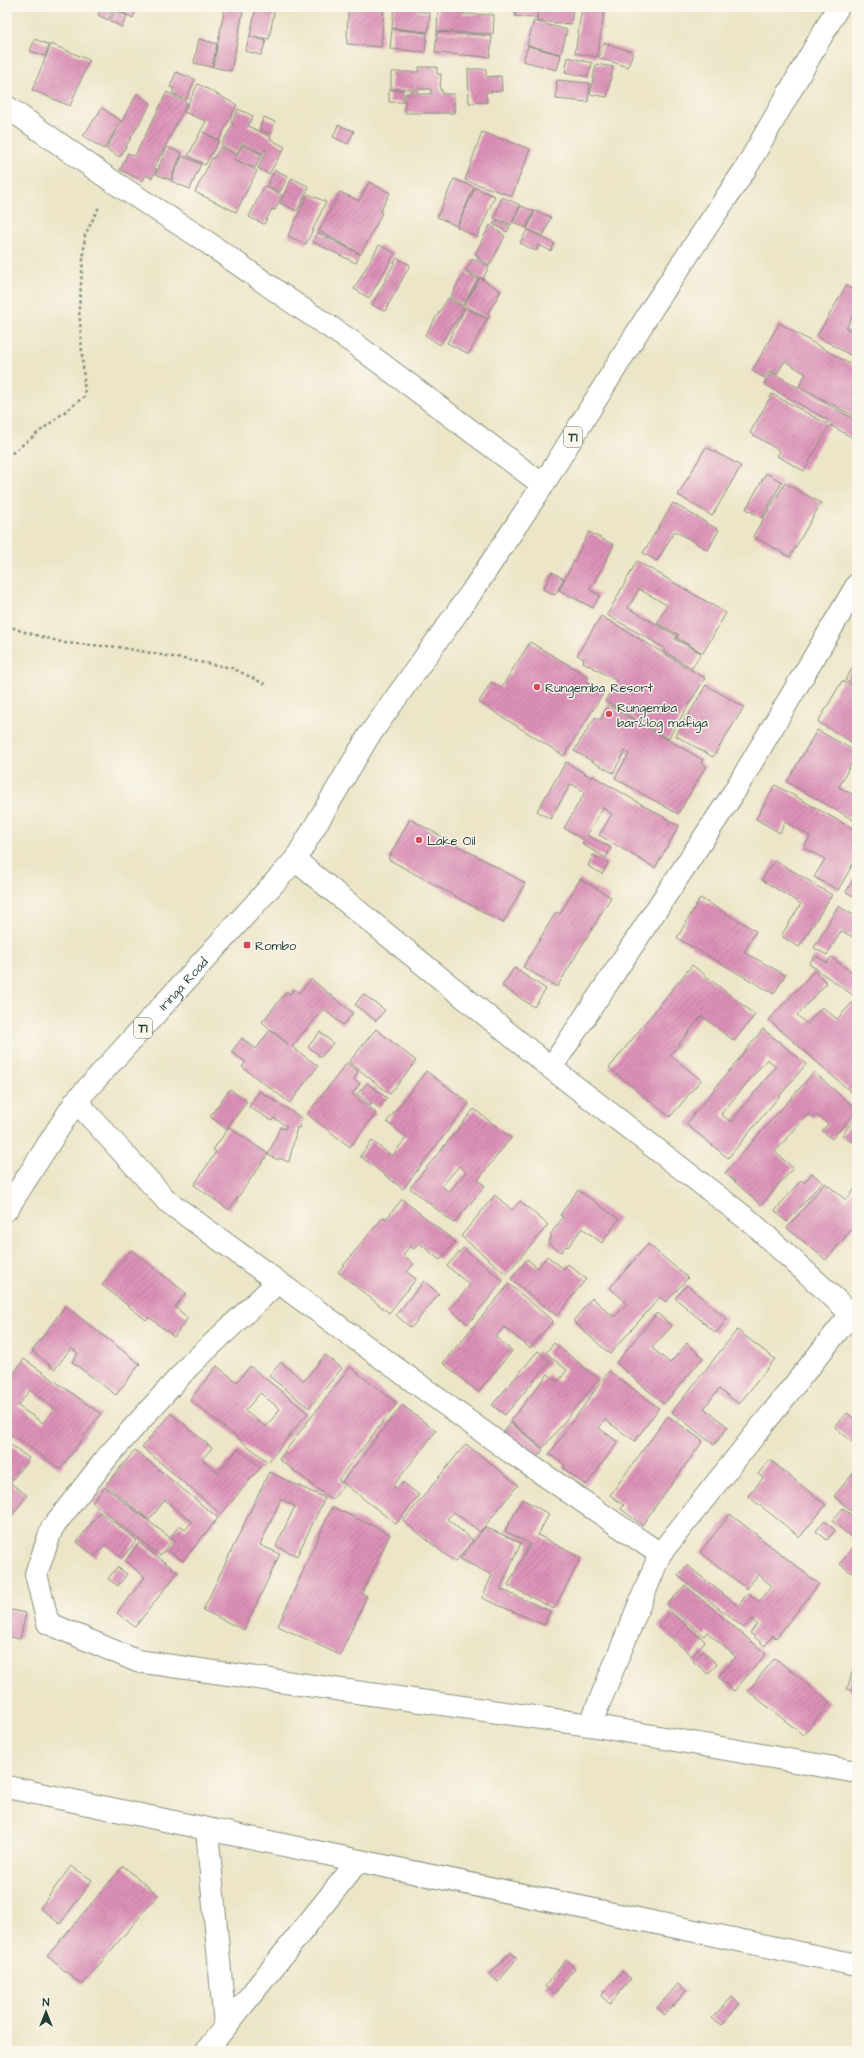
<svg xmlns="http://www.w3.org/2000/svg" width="864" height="2058" font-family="'Architects Daughter',sans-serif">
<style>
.building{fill:url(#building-hatch);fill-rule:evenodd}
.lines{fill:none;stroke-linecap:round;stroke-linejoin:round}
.minor-casing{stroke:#86917e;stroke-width:24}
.highway-casing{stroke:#86917e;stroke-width:24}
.path{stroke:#86917e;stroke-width:2.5;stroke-dasharray:3 3;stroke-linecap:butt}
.minor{stroke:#fff;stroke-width:22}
.highway{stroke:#fff;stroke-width:22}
.poi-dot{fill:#d1495b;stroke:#fbf7ec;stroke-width:1.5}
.labels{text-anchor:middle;stroke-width:3;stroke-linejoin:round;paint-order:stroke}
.shield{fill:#fbf7ec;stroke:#61756b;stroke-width:1}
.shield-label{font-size:12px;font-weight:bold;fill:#1f3d34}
.poi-label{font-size:13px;fill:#1f3d34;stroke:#fbf7ec;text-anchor:start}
.street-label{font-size:13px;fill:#1f3d34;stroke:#fbf7ec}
</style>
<defs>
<pattern id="building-hatch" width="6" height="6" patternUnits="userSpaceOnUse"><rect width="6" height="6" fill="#dd91b8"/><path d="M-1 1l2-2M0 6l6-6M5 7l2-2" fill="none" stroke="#b37896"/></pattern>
</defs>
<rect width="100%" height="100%" fill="#fbf7ec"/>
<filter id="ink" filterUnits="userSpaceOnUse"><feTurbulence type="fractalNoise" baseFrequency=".025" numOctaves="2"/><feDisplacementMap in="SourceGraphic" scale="8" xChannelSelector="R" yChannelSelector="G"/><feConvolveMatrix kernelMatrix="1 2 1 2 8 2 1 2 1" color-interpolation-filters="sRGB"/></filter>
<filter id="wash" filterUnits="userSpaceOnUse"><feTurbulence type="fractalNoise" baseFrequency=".012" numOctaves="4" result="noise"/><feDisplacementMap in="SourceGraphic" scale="16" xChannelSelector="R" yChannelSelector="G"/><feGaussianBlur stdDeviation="0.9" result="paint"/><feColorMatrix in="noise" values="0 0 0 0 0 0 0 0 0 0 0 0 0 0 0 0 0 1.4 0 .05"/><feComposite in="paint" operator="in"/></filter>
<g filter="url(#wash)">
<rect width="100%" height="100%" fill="#ece5c7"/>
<g id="blocks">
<path class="building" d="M101,7L113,9L108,20L98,15Z
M117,7H137L133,18L116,9Z
M225,7H244L231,71L213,67Z
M256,7H275L269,39L250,36Z
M342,7H384L381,47L347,44L348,9Z
M394,7H418L417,11L430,13L428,32L392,28Z
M438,7H463V14L494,15L493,34L437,31Z
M476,7H494L492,12Z
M516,7H538L537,18L515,16Z
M538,7L573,9L571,24L537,21Z
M582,7H605L597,57L575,53Z
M115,10L127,16L122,27L110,21Z
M534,21L567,30L561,54L527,45Z
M392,29L427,33L425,52L390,49Z
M437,32L492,36L490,57L435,53Z
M250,36L266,41L261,55L245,51Z
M35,39L49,45L45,56L30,51Z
M199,39L217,44L212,67L194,63Z
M604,43L633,52L628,67L599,58Z
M51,44L89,60L70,106L32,90Z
M528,46L561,55L557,70L523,61Z
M568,57L592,63L588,77L565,72Z
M596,64L613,67L607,97L590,94Z
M419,67H437V74H441L440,90H442V94H454V113H405V94H411V91H418V94H431V89H391V72H419Z
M468,69H486V77L501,76L502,91L486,92L487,102L469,103Z
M176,72L195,79L186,100L172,93L174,89L170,87Z
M557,80L590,83L588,102L556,99Z
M198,84L237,105L219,140L203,132L219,141L205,165L188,156L206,121L184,112Z
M389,90H403V102H389Z
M167,92L187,103L154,168L157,169L152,178L146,175L143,181L120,170L128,153L135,156Z
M137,94L151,103L120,157L106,149Z
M102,108L121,121L104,149L83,136Z
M238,109L253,116L248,126L271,137L270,139L285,147L269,174L258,168L267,151L265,149L263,154L242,143L237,153L221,145L233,124L231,123Z
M264,117L275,122L271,134L259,129Z
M338,125L354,131L348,144L333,137Z
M482,132L530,149L512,196L465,180Z
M243,145L262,155L255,168L234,159L257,171L236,212L195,192L212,158H214L220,147L237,155Z
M167,147L182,153L170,180L156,174Z
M182,156L201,164L190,189L171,181Z
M275,170L288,176L280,192L267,186Z
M292,178L309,187L297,211L280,203Z
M454,179L474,187L457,226L437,217Z
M369,182L390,193L380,212L382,213L361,254L319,231L340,192L359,201Z
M264,186L282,195L275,210L272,209L264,224L249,217Z
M475,188L495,196L477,237L457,227Z
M308,194L326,202L306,244L288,236Z
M502,197L520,205L511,225L494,218Z
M521,206L534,211L526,228L513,222Z
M535,211L551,217L543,236L527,229Z
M496,220L510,227L507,232L493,224Z
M490,225L505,236L490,265L478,259L479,256L475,254Z
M527,230L555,244L551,251L539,245L536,251L520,243Z
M318,233L360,254L356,263L313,242Z
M379,245L395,253L369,298L354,289Z
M397,258L410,265L385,311L372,305Z
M472,259L489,266L483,279L466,271Z
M465,272L478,279L463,305L450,297Z
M480,278L501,291L488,313L490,315L488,319L464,305Z
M846,286L857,292V309L846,328L857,335V359L817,336Z
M448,298L464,308L440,345L425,335Z
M465,308L487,319L469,354L447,343Z
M779,323L857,368V418L799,386L806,374L785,361L777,374L770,370L765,378L752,371Z
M771,372L857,421V435L855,439L830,425L804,471L777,456L780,451L750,433L772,394L827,424L829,421L764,384Z
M706,447L741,466L712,516L678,495Z
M766,473L782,482L762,518L746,509Z
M785,483L821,503L790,557L753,536Z
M673,503L719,530L708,550L675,531L657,561L643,553Z
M589,532L614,545L590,590L600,595L593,608L559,590Z
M637,561L726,613L703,653L677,638L679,635L657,623L667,605L639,589L628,608L677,636L675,639L701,653L692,668L663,651L665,648L607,615Z
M552,572L564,579L555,595L543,589Z
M601,616L705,678L668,739L605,701L617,681L583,662L584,659L577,655Z
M530,642L589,677L586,681L604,692L564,756L479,702L491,682L501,688Z
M853,667L857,669V687L845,680Z
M842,681L857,690V745L818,722Z
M706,685L744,707L713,757L676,736Z
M608,705L703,760L701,763L706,766L678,814L615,778L629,754L625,751L613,773L574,751L595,717L600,720Z
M817,730L857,752L839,787L857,797V822L787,782Z
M566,762L592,778L593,776L679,826L655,868L599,835L612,814L603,808L587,835L611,848L606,858L582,844L584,840L564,828L585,792L571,784L550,819L537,811Z
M775,785L857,831V857L838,890L814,877L825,859L804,848L810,836L785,822L780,833L756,819Z
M410,819L525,883L503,923L388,859Z
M593,855L608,863L602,874L588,866Z
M775,860L832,895L799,947L781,936L801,904L762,880Z
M857,873V898L846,892Z
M580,879L611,897L557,987L523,967L556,912L560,914Z
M700,898L756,931L744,952L785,975L774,994L677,938Z
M838,906L857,917V939L841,931L827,955L814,948Z
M815,955L827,963L831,957L857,976V998L809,964Z
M692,965L755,1015L734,1041L702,1016L670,1055L701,1080L670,1117L609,1068Z
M514,968L546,989L534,1007L502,986Z
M814,971L827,983L797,1015L807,1024L822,1007L837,1019L852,1003L857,1007V1085L851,1092L769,1020Z
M311,979L353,1013L343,1025L323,1009L292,1047L318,1066L290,1103L242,1067L246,1062L231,1052L242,1038L256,1049L270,1030L288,1044L262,1022L287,991L290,994L294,989L299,993Z
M363,994L385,1010L376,1021L355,1005Z
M376,1029L416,1061L390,1094L349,1062Z
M763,1029L806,1064L728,1158L686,1124ZM767,1059L776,1066L731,1122L721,1114Z
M320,1032L333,1043L321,1057L308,1047Z
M347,1063L358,1071L354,1080L360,1084L352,1094L376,1113L350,1147L307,1114Z
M426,1071L469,1103L403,1189L360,1156L372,1141L392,1156L407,1137L387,1122Z
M814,1072L857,1110L832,1139L822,1131L828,1124L817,1115L813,1118L808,1114L775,1152L793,1168L761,1205L725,1173Z
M367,1083L387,1098L379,1108L372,1102L370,1105L357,1094Z
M230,1089L247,1102L226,1129L210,1116Z
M259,1091L302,1118L299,1128L297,1127L289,1162L279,1158L278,1160L268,1155L280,1127L285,1129L287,1126L274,1118L272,1121L249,1107Z
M474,1109L511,1138L478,1180L485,1186L454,1223L410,1188ZM459,1166L466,1172L449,1192L442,1186Z
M857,1117V1135L851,1142L842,1135Z
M229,1127L268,1154L229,1210L194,1185L216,1152L213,1150Z
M812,1173L822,1182L787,1222L775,1211L801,1180L804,1183Z
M825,1183L846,1200L857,1186V1223L826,1260L787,1228Z
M578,1190L619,1219L602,1243L582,1228L568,1247L566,1246L561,1252L548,1243L552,1237L550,1235L563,1217L560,1215Z
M495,1195L512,1210L520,1201L548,1225L506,1274L461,1236Z
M402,1199L455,1242L440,1260L419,1243L414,1249L410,1246L403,1255L414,1264L407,1272L416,1279L389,1313L338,1272L383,1217L386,1219Z
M648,1244L688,1278L666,1302L660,1297L610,1354L573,1321L592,1298L614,1317L627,1303L610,1288Z
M463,1248L503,1281L468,1324L450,1309L470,1285L447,1266Z
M131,1250L186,1293L175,1307L188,1318L174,1337L149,1317L146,1320L102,1285Z
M547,1256L564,1269L568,1264L586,1279L557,1316L511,1279L527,1259L538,1268Z
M424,1281L439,1294L411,1328L396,1315Z
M509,1284L553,1321L530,1348L504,1327L496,1337L512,1351L478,1392L443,1363Z
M687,1285L727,1319L716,1333L675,1298Z
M65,1306L140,1364L116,1395L72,1362L78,1353L71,1348L55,1369L32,1351Z
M657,1313L672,1326L652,1348L670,1363L687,1343L703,1358L664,1404L616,1363Z
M737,1330L775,1359L739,1404L719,1389L704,1408L728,1427L714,1445L672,1412Z
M554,1343L599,1379L543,1448L510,1421L548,1374L558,1382L567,1370L546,1353Z
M538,1351L550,1362L505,1415L492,1405Z
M325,1355L342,1368L309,1408L269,1376L281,1362L304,1381Z
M24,1359L101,1414L60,1469L7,1431V1383ZM30,1390L54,1408L43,1423L18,1406Z
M217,1366L237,1382L250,1366L308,1413L268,1462L190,1400ZM260,1393L280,1409L266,1427L245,1411Z
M350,1367L397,1403L338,1480L344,1485L332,1500L279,1459Z
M609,1371L659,1408L635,1441L605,1420L599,1428L618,1442L586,1485L563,1468L565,1465L549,1454Z
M402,1405L436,1431L393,1486L397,1489L403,1482L419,1495L396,1524L342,1482Z
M171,1413L212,1448L202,1459L218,1473L238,1449L261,1467L221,1514L142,1447Z
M847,1413L857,1421V1446L835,1427Z
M668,1416L703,1441L642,1525L621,1509L624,1505L610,1495Z
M511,1423L543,1450L535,1459L503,1433Z
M7,1442L29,1458L10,1483L27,1495L10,1518L7,1516Z
M466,1444L518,1485L480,1532L454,1512L447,1519L473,1540L455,1562L403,1521Z
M135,1450L218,1518L183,1561L168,1550L176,1541L171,1536L180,1525L185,1530L192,1522L165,1500L149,1520L106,1485Z
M770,1460L826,1505L800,1537L748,1496L763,1478L758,1474Z
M857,1469V1516L834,1496Z
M269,1472L325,1498L297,1556L276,1546L295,1506L281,1499L260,1545L280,1554L244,1630L203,1610Z
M105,1487L173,1540L160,1556L92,1502Z
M522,1499L549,1514L538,1535L581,1558L554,1609L508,1585L530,1544L505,1531Z
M332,1507L390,1534L362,1594L367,1596L340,1655L278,1626Z
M843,1508L857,1520V1530L851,1537L832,1521Z
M100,1512L137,1540L122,1558L105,1545L95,1557L77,1542Z
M730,1514L819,1584L776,1638L773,1635L765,1646L750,1633L757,1624L752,1619L744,1628L678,1576L687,1565L738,1606L748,1593L759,1602L772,1586L758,1574L747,1589L700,1552Z
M824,1521L835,1530L827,1540L816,1531Z
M485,1527L521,1543L500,1589L550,1611L544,1625L482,1598L492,1575L460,1559Z
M857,1542V1577L840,1564Z
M139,1543L178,1572L135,1627L117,1613L145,1577L125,1561Z
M117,1567L127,1574L118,1586L108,1579Z
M685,1585L766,1654L734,1691L718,1677L736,1657L707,1632L704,1636L667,1605Z
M7,1609L26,1613L20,1639L7,1636Z
M671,1612L705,1641L692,1656L658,1626Z
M702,1651L717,1664L708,1674L693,1661Z
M857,1657V1692L847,1689Z
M775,1658L830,1702L803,1735L748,1691Z
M856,1717H857V1734L853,1733Z
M71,1866L92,1880L60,1924L40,1908Z
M123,1866L158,1895L82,1985L47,1956Z
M510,1952L517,1958L498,1982L490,1975Z
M566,1960L575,1968L554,1994L545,1986Z
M622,1971L631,1979L610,2004L601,1996Z
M678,1984L686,1991L665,2015L657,2008Z
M732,1997L740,2004L721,2025L712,2018Z"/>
</g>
</g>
<g filter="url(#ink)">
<use href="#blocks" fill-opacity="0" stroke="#86917e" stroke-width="1"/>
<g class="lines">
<g class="minor-casing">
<path id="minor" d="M7,107L112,181L201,238L295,304L351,341L543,485
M295,860L551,1068L751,1222L857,1319
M551,1068L731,797L857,585
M76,1101L167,1201L512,1453L660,1554L851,1314
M278,1282L189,1366L109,1455L52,1528L36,1574L48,1623L137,1661L590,1725L857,1772
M590,1725L660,1554
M7,1787L857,1965
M207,1830L225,2026
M206,2051L358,1861"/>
</g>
<g class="highway-casing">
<g id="highway">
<path id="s1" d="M7,1209L76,1101L295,860L368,737L471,593L543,485L653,307L746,168L838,7"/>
</g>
</g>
<path class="path" d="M7,457L85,396L79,308L85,235L100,205
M7,625L21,631L65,643L118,647L232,668L267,685"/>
<use href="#minor" class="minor"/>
<use href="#highway" class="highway"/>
</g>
</g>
<g class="poi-dot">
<circle cx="537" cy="687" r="4"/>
<circle cx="609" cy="714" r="4"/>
<circle cx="419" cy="840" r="4"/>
<rect x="243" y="941" width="8" height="8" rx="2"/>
</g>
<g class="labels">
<g class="shield">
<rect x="564" y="427" width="18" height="20" rx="3"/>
<rect x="134" y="1018" width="18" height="20" rx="3"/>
</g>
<g class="shield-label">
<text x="573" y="441">T1</text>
<text x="143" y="1032">T1</text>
</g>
<g class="poi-label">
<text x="545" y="692">Rungemba Resort</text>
<text x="617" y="712">Rungemba<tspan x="617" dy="15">bar&amp;log mafiga</tspan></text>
<text x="427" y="845">Lake Oil</text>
<text x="255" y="950">Rombo</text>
</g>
<g class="street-label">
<text dy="5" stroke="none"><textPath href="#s1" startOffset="287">Iringa Road</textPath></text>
</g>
</g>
<rect width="864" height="2058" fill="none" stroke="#fbf7ec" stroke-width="24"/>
<g transform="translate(46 2012)" stroke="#fbf7ec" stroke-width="3" paint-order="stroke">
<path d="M0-3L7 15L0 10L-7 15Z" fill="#1f3d34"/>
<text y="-6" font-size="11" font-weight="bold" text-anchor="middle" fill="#1f3d34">N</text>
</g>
</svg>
